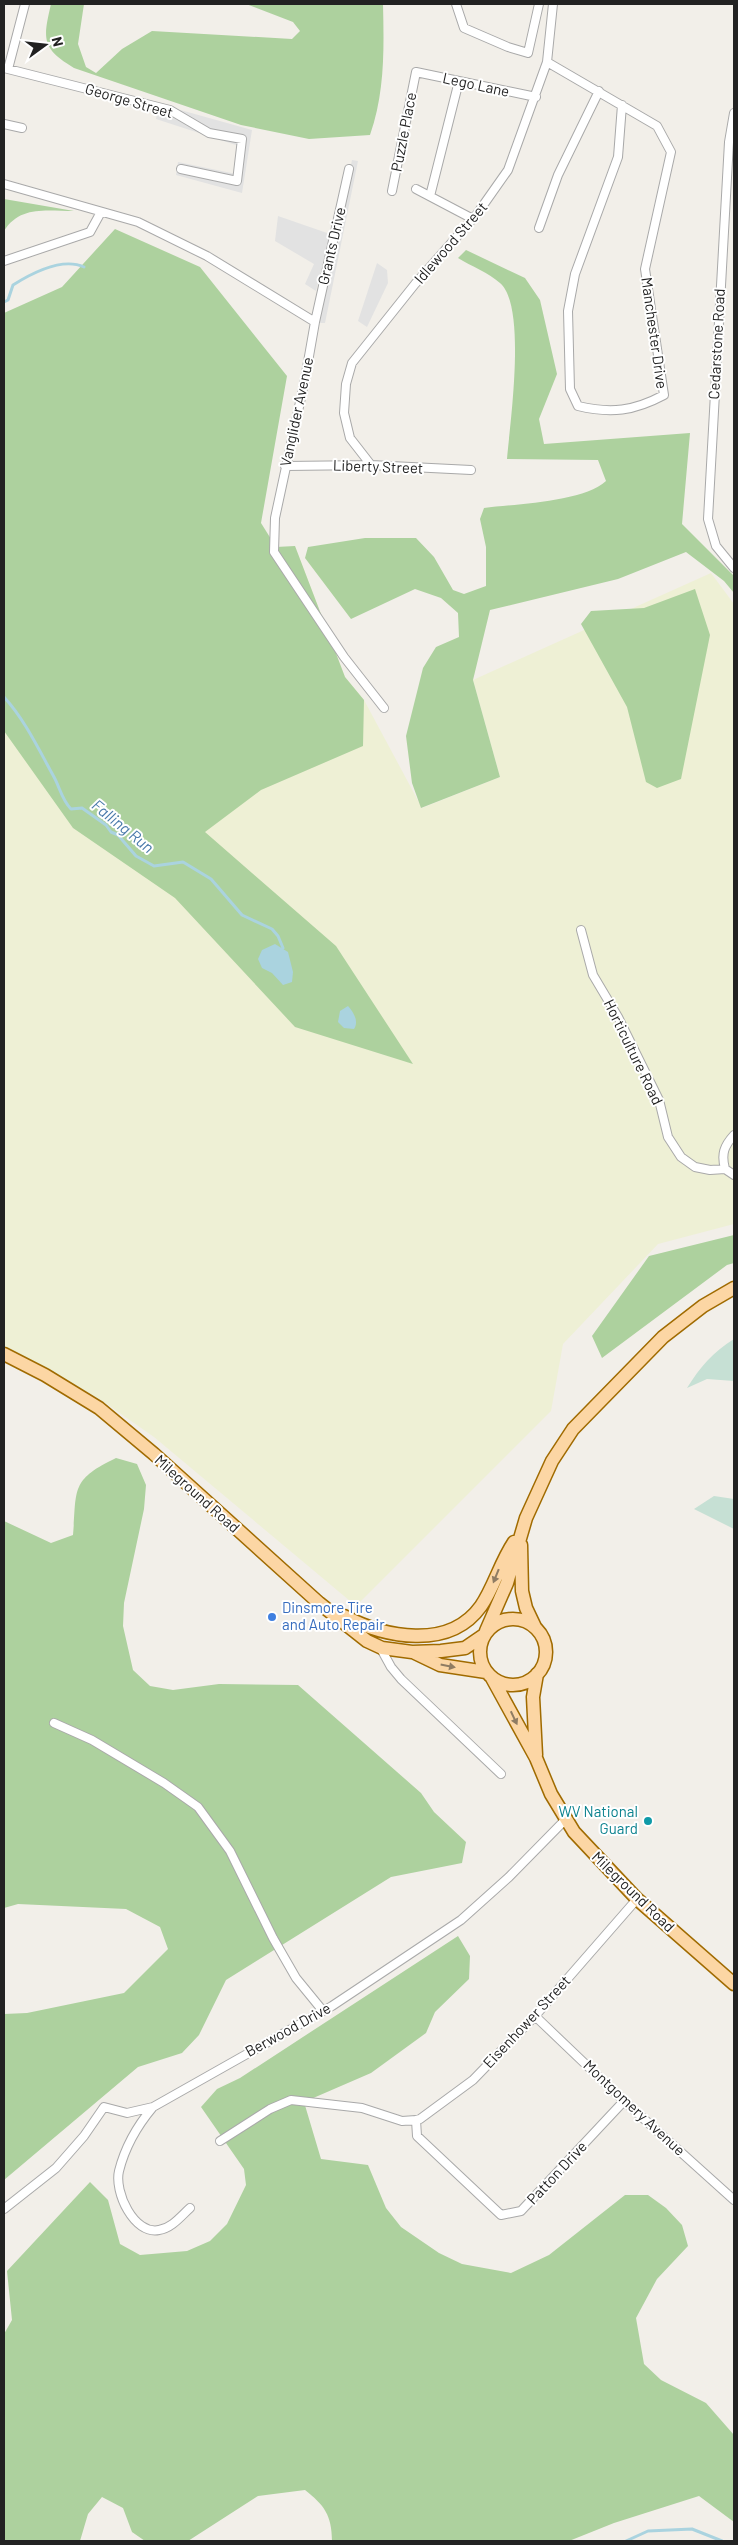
<svg xmlns="http://www.w3.org/2000/svg" width="738" height="2545" font-family="Barlow,sans-serif">
<style>
.farmland{fill:#eef0d5}
.forest{fill:#add19e}
.wetland{fill:#c6e0d4}
.parking{fill:#e2e2e2}
.water{fill:#aad3df}
.lines{fill:none;stroke-linecap:round;stroke-linejoin:round}
.stream{stroke:#aad3df;stroke-width:3}
.street-casing{stroke:#a9a9a9;stroke-width:10}
.primary-casing{stroke:#a06b00;stroke-width:15}
.street{stroke:#fff;stroke-width:8}
.primary{stroke:#fcd6a4;stroke-width:12}
.oneway{fill:#8f7c63}
.shop-dot{fill:#3f7fe0;stroke:#fff;stroke-width:2}
.culture-dot{fill:#0f9aa8;stroke:#fff;stroke-width:2}
.labels{text-anchor:middle;stroke-width:4;stroke-linejoin:round;paint-order:stroke}
.street-label{font-size:15px;fill:#222;stroke:#fff}
.shop-label{font-size:15px;fill:#366cbe;stroke:#fff;text-anchor:start}
.culture-label{font-size:15px;fill:#0d838f;stroke:#fff;text-anchor:end}
.water-label{font-size:16px;font-style:italic;fill:#4a7aab;stroke:#fff}
</style>
<rect width="100%" height="100%" fill="#f2efe9"/>
<path class="farmland" d="M295,546L345,677L364,700L422,808L500,777L473,680L711,573L734,604V1224L658,1244L563,1344L551,1411L356,1606L154,1437L101,1400L55,1373L4,1347V663Z"/>
<path class="forest" d="M51,4H84L78,44L86,67L96,73L122,49L152,31L292,39L300,31L293,22L246,4H383C384,49 385,92 370,135L309,139L241,125L74,68C41,48 43,39 51,4Z
M4,199L74,211C47,211 20,205 4,231Z
M115,229L200,267L287,376L261,523L276,547L295,546L345,677L364,700L363,746L261,790L205,832L336,946L413,1064L295,1027L175,898L73,828L4,731V313L62,287Z
M466,250L525,278L540,300L557,374L539,419L544,444L690,433L682,524L734,576V593L724,581L686,552L618,579L490,610L473,680L500,777L421,808L412,783L406,736L423,668L436,647L459,637L458,613L441,598L415,589L351,619L305,558L308,547L365,538H416L434,557L453,590L464,594L486,586V547L480,519L484,508C516,504 583,502 606,481L598,460L507,459C510,423 527,306 500,283C489,273 471,266 458,258Z
M695,589L710,635L681,779L657,788L646,782L627,707L581,624L591,611L644,608Z
M734,1235V1263L727,1265L602,1358L592,1336L649,1256Z
M116,1458L137,1464L146,1485L144,1509L124,1603L123,1626L133,1670L150,1686L173,1690L219,1684L298,1685L421,1793L434,1812L466,1842L462,1863L391,1877L226,1980L199,2035L182,2053L138,2067L4,2180V2014L27,2013L124,1993L168,1949L160,1927L126,1909L18,1904L4,1908V1521L51,1543L73,1535C77,1489 70,1480 116,1458Z
M458,1936L470,1956L469,1979L435,2012L426,2033L371,2073L304,2102L321,2159L368,2165L386,2208L401,2227L439,2253L462,2264L511,2273L549,2255L625,2195H648L666,2208L682,2225L688,2246L657,2279L636,2318L644,2364L661,2380L706,2403L734,2435V2522L699,2496L614,2523L569,2541H332C332,2515 324,2505 305,2490L258,2496L188,2541H145L132,2532L123,2508L102,2497L88,2514L80,2541H4V2334L12,2320L7,2271L90,2182L108,2200L120,2244L140,2255L187,2251L210,2241L227,2224L246,2185L244,2169L201,2107L217,2089L240,2078Z"/>
<path class="wetland" d="M734,1339V1381L707,1379L687,1388C700,1367 713,1352 734,1339Z
M714,1496L734,1499V1529L694,1509Z"/>
<path class="parking" d="M159,104L252,130L242,193L176,175L178,162L236,174L239,146L156,119Z
M352,160L358,161L325,323H319Z
M278,216L330,234L316,291L305,284L314,264L275,241Z
M377,263L387,270L388,283L367,327L358,321Z"/>
<path class="water" d="M275,944L288,952L293,972L292,982L283,985L272,973L262,968L258,959L262,950Z
M348,1006C354,1013 359,1021 354,1029L344,1028L338,1022L340,1011Z"/>
<g class="lines">
<path class="stream" d="M4,302L8,300L13,285C32,273 62,257 84,267
M4,697C25,720 39,750 54,777C60,788 62,800 71,809L82,808L106,825L111,832L118,835L136,856L154,866L183,862L211,879L242,915L272,929L278,936L283,948
M626,2541L648,2531L692,2529L722,2541"/>
<g class="street-casing">
<path id="street" d="M456,4L464,28L508,47L528,53L539,4
M547,62L657,126L671,152L645,269L664,395C634,411 611,414 578,406L570,389L568,311L575,274L618,157L622,105
M4,68L170,110L209,133L242,139L237,181L181,169
M8,69L25,4
M734,113L729,142L708,519L716,546L734,568
M4,124L22,128
M4,184L138,222L207,256L315,322L305,379L275,518L274,552L344,657L384,708
M416,189L473,219
M392,191L416,72L536,97
M430,196L459,81
M539,228L558,175L599,91
M4,261L90,232L101,212
M315,322L349,169
M371,465L350,438L344,413L346,384L352,363L415,284L477,214L508,170L547,62L553,4
M285,466L371,465L471,470
M581,930L593,975L618,1017L659,1100L668,1137L681,1157L695,1167L710,1170L725,1169
M734,1135C724,1146 721,1154 725,1169L734,1175
M380,1647L391,1667L401,1679L501,1774
M54,1723L92,1740L164,1783L198,1807L230,1851L273,1938L296,1978L323,2011
M535,2016L624,2101L734,2200
M624,2101L521,2211L501,2215L417,2136L416,2120L420,2119L473,2080L535,2016L637,1899
M153,2107C137,2126 125,2147 119,2171C114,2192 134,2235 159,2230C172,2228 181,2216 190,2208
M220,2141L270,2109L291,2100L362,2108L402,2121L416,2120
M4,2209L56,2168L84,2136L104,2107L127,2113L153,2107L332,2006L461,1920L509,1877L565,1820"/>
</g>
<g class="primary-casing">
<path id="primary" d="M4,1354L45,1375L99,1408L154,1454L319,1603L367,1641L382,1648L412,1652L441,1651L465,1648L484,1635
M521,1545L522,1591L526,1608L535,1627
M344,1616C384,1637 449,1651 481,1606C494,1587 500,1563 514,1542
M480 1652a33 33 0 1 1 66 0a33 33 0 1 1-66 0Z
M486,1631L507,1583L526,1518L552,1461L573,1429L663,1337L703,1306L734,1288
M415,1653L440,1665L486,1672
M492,1678L536,1758L551,1794L574,1832L637,1899L734,1984
M536,1755L533,1697L537,1674"/>
</g>
<use href="#street" class="street"/>
<use href="#primary" class="primary"/>
</g>
<defs><path id="oneway-solid" d="M-6-.8H1V-3.2L6.5 0L1 3.2V.8H-6Z" transform="scale(1.25)"/></defs>
<g class="oneway">
<use href="#oneway-solid" transform="translate(496 1576) rotate(112)"/>
<use href="#oneway-solid" transform="translate(448 1666) rotate(11)"/>
<use href="#oneway-solid" transform="translate(514 1718) rotate(65)"/>
</g>
<circle class="shop-dot" cx="272" cy="1617" r="5"/>
<circle class="culture-dot" cx="648" cy="1821" r="5"/>
<g class="labels">
<g class="street-label">
<text transform="translate(476 85) rotate(12)" y="5">Lego Lane</text>
<text transform="translate(129 101) rotate(16)" y="5">George Street</text>
<text transform="translate(404 132) rotate(-79)" y="5">Puzzle Place</text>
<text transform="translate(451 243) rotate(-49)" y="5">Idlewood Street</text>
<text transform="translate(332 246) rotate(-77)" y="5">Grants Drive</text>
<text transform="translate(654 333) rotate(82)" y="5">Manchester Drive</text>
<text transform="translate(717 344) rotate(-87)" y="5">Cedarstone Road</text>
<text transform="translate(297 412) rotate(-78)" y="5">Vanglider Avenue</text>
<text transform="translate(378 467) rotate(2)" y="5">Liberty Street</text>
<text transform="translate(633 1052) rotate(64)" y="5">Horticulture Road</text>
<text transform="translate(197 1494) rotate(42)" y="5">Mileground Road</text>
<text transform="translate(633 1892) rotate(44)" y="5">Mileground Road</text>
<text transform="translate(527 2022) rotate(-47)" y="5">Eisenhower Street</text>
<text transform="translate(288 2030) rotate(-29)" y="5">Berwood Drive</text>
<text transform="translate(634 2108) rotate(43)" y="5">Montgomery Avenue</text>
<text transform="translate(557 2173) rotate(-47)" y="5">Patton Drive</text>
</g>
<g class="shop-label">
<text x="282" y="1613">Dinsmore Tire<tspan x="282" dy="17">and Auto Repair</tspan></text>
</g>
<g class="culture-label">
<text x="638" y="1817">WV National<tspan x="638" dy="17">Guard</tspan></text>
</g>
<g class="water-label">
<text transform="translate(123 826) rotate(39)" y="6">Falling Run</text>
</g>
</g>
<rect width="738" height="2545" fill="none" stroke="#222222" stroke-width="10"/>
<g transform="translate(45 45) rotate(75)" stroke="#ffffff" stroke-width="4" paint-order="stroke">
<path d="M0-4L9 19L0 12L-9 19Z" fill="#222222"/>
<text y="-8" font-size="14" font-weight="bold" text-anchor="middle" fill="#222222">N</text>
</g>
</svg>
